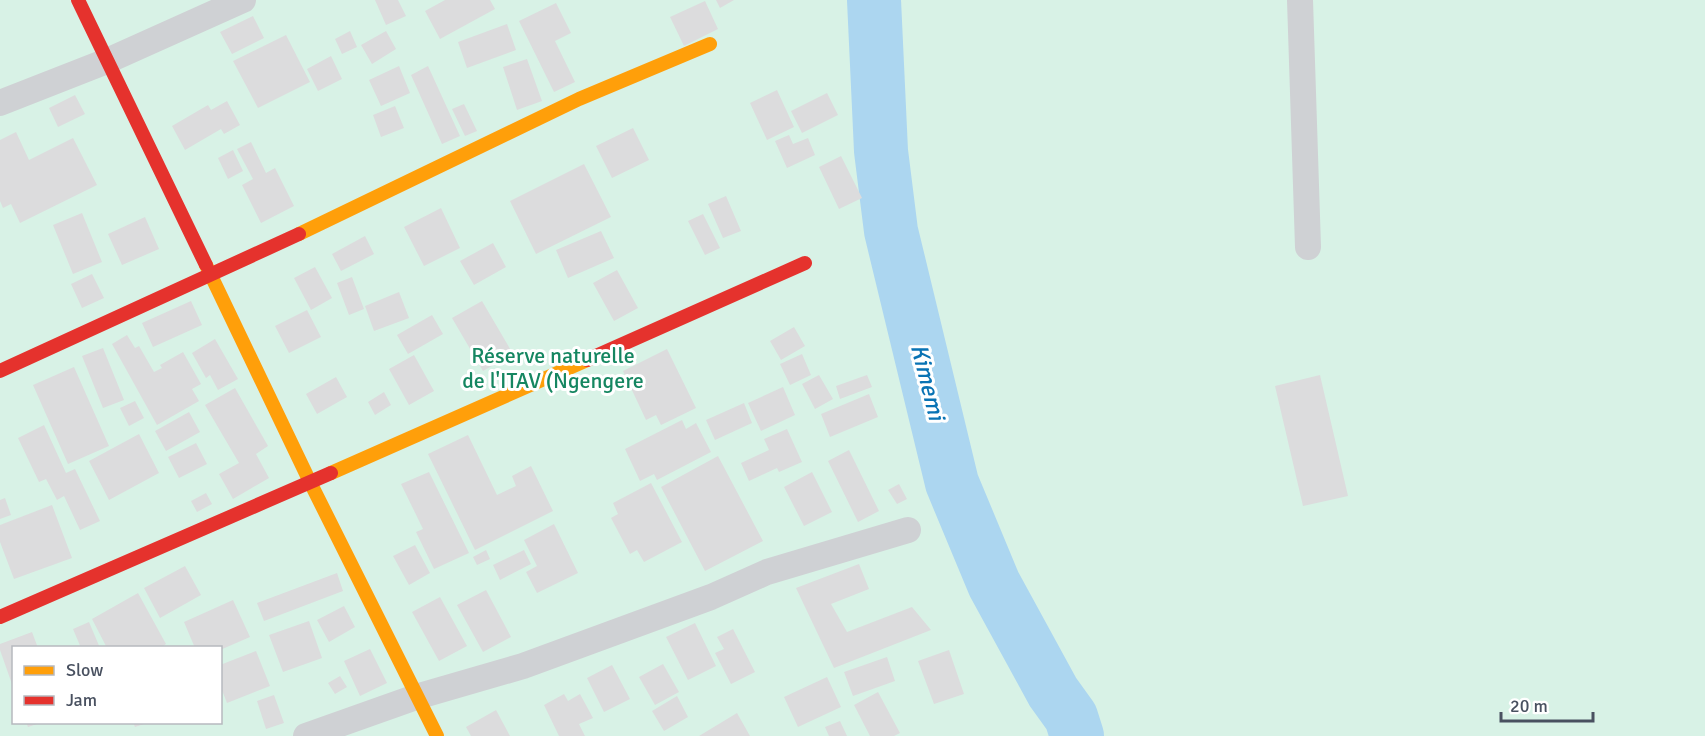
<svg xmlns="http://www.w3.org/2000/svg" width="1705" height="736" font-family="Signika,sans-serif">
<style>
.green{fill:#d8f2e6;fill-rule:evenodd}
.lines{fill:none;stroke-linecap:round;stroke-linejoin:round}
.river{stroke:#acd6f0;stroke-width:54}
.building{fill:#dcdcdd}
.street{stroke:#cfd1d4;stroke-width:26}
.slow{stroke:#ff9f0a;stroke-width:14}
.jam{stroke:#e5322d;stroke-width:14}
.labels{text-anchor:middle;stroke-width:6;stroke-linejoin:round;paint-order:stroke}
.park-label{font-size:22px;fill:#158661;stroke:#fff}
.water-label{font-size:24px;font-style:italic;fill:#0973b4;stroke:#fff}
</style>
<rect width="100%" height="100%" fill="#f3f3f3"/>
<path class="green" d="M0,0H1705V736H0ZM14,648H220V722H14Z"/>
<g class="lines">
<path class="river" d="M874,0L881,151L891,231L952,483L994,584L1053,692L1071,717L1077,736"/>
</g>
<path class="building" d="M375,0H398L406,16L386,25Z
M445,0H490L495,9L440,39L425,11Z
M716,0H734L720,8Z
M705,1L718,29L684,46L670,17Z
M556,3L571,33L555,41L575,82L554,92L519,21Z
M253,16L264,38L232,54L220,32Z
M507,24L516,50L467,68L458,42Z
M350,31L357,47L342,54L335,39Z
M386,31L396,49L372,64L361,45Z
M286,35L310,82L258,108L233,61Z
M331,56L342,79L318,91L307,69Z
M527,59L542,101L517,110L503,67Z
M399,66L410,93L381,106L369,80Z
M428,66L460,136L442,144L411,75Z
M777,90L794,127L767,140L750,103Z
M827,93L838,115L802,133L791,111Z
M75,95L85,114L58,127L49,108Z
M227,101L240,125L224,134L221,129L185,150L172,126L208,105L211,110Z
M464,104L477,131L465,136L452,109Z
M395,106L404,128L381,137L373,115Z
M633,128L649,160L612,178L596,146Z
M16,132L29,160L73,138L97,185L20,223L11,204L3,208L0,201V140Z
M789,135L793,144L808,138L815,155L787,168L775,141Z
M251,142L266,173L275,168L294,206L261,223L242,185L253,179L237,149Z
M233,150L243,171L228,179L218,158Z
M841,156L862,198L839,209L819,167Z
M584,164L611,217L536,254L510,201Z
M726,196L741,231L723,238L708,204Z
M441,208L460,248L424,266L404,227Z
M82,213L102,262L73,274L53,225Z
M703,214L720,248L705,255L688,221Z
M145,217L159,249L122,265L108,234Z
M601,231L614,258L568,278L556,250Z
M365,236L374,254L341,271L332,254Z
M493,243L506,267L474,285L460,261Z
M315,267L332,298L311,310L294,278Z
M617,270L638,308L614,321L593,283Z
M92,274L104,298L82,308L71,284Z
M352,277L364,309L349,315L337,283Z
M399,292L409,318L374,331L365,306Z
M191,301L202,325L153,347L142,323Z
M482,301L513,354L483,371L452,318Z
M307,310L321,337L289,353L275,326Z
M432,315L443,334L408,354L397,335Z
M794,327L805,346L781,360L770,341Z
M127,335L135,348L139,346L154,372L162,368L160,365L183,352L201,384L192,389L199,401L157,425L112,344Z
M215,339L238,379L218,390L210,375L206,378L192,353Z
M103,348L124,400L103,408L82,356Z
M667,349L696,408L661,425L656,415L646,420L623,371Z
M802,354L811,375L790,385L780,364Z
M414,355L434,391L409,405L389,369Z
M74,367L109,446L68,464L33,385Z
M819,375L833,399L815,409L802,384Z
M867,375L872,387L840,399L836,386Z
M1320,375L1348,496L1303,506L1275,386Z
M336,377L347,397L317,414L306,394Z
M783,387L795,415L761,431L748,403Z
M235,388L268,446L256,454L269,478L233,499L219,474L239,463L205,405Z
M384,392L391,405L375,415L368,402Z
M869,394L878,417L830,437L821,414Z
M135,401L144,418L129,426L120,408Z
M744,403L752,423L715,440L706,420Z
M189,412L200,432L166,451L155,431Z
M682,420L686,429L696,423L711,452L657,480L654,474L640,481L625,449Z
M44,425L66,473L75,469L100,521L80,530L64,496L57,500L46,479L39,482L18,438Z
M787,429L802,462L779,472L777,468L749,481L741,463L769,450L764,439Z
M139,434L159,473L109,500L89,461Z
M468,435L497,495L516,486L512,476L531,466L553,511L475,550L428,454Z
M196,443L207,464L179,478L168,457Z
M849,450L879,511L858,522L828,461Z
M718,456L763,541L705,571L661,487Z
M429,472L469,553L434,569L416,532L423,529L401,484Z
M812,472L832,512L804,526L784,487Z
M651,483L682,542L644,562L637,550L630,554L611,518L618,514L613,503Z
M899,484L907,499L897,504L888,490Z
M206,493L212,504L197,512L191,501Z
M5,498L11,515L0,519V500Z
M52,505L72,558L14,579L0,542V525Z
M554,524L578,573L537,593L526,572L537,566L524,540Z
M415,545L430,573L409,585L393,556Z
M486,550L490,559L477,565L473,557Z
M524,550L531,564L500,580L493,565Z
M859,564L869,589L831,604L847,632L912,607L931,630L834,668L796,588Z
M185,566L201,595L160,618L144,588Z
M337,573L343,591L264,621L257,603Z
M486,590L511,637L483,652L457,605Z
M138,593L166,644L160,648H107L92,619Z
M440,597L467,646L439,661L412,612Z
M233,600L250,637L220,650V648H195L184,622Z
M344,606L355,627L329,642L317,620Z
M309,621L322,658L283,672L269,635Z
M89,622L100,648H81L73,629Z
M695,623L716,666L688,680L666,637Z
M733,629L755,672L731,684L715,653L724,649L717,637Z
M32,632L38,648H14L13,687L0,650V644Z
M370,649L387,683L360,696L344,661Z
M949,650L964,694L934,704L918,661Z
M256,651L270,686L227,703L220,685V665Z
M887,657L895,681L853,696L844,672Z
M663,664L679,692L655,705L639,677Z
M612,665L630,699L604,712L587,678Z
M340,676L347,687L335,694L328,683Z
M827,677L841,707L798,727L784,697Z
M878,692L900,733L894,736H870L854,705Z
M564,694L568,701L580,694L593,718L579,724L585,736H559L544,705Z
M274,695L284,723L266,729L257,701Z
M677,696L688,717L664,731L652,711Z
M496,710L510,736H471L466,727Z
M737,713L750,736H699Z
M840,721L847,736H829L825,727Z
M26,722H40V723L28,727Z
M133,722H147V723L135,727Z"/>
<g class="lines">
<path class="street" d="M1300,0L1308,247
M0,103L107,61L243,0
M306,736L416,697L523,666L711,597L767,572L908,530"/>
<path class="slow" d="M299,234L579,99L710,44
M206,265L310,482L437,736
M331,473L587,360"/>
<path class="jam" d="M78,0L206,265
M587,360L805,263
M0,371L299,234
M0,617L331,473"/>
</g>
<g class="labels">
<g class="park-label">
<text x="553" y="363">Réserve naturelle<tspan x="553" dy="25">de l'ITAV (Ngengere</tspan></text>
</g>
<g class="water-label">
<text transform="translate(928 382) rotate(76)" y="8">Kimemi</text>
</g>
</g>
<rect x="12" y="646" width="210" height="78" fill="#ffffff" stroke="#b6b9bf" stroke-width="1.5"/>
<rect x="24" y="666" width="30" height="9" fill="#ff9f0a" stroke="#b6b9bf" stroke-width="1.5"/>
<text x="66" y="676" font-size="18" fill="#495160">Slow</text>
<rect x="24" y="696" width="30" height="9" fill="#e5322d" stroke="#b6b9bf" stroke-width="1.5"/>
<text x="66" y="706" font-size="18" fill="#495160">Jam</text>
<path d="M1501 712v9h92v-9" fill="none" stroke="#495160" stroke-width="3"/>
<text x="1510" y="712" font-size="18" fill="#495160" stroke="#ffffff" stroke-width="4.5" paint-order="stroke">20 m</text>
</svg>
